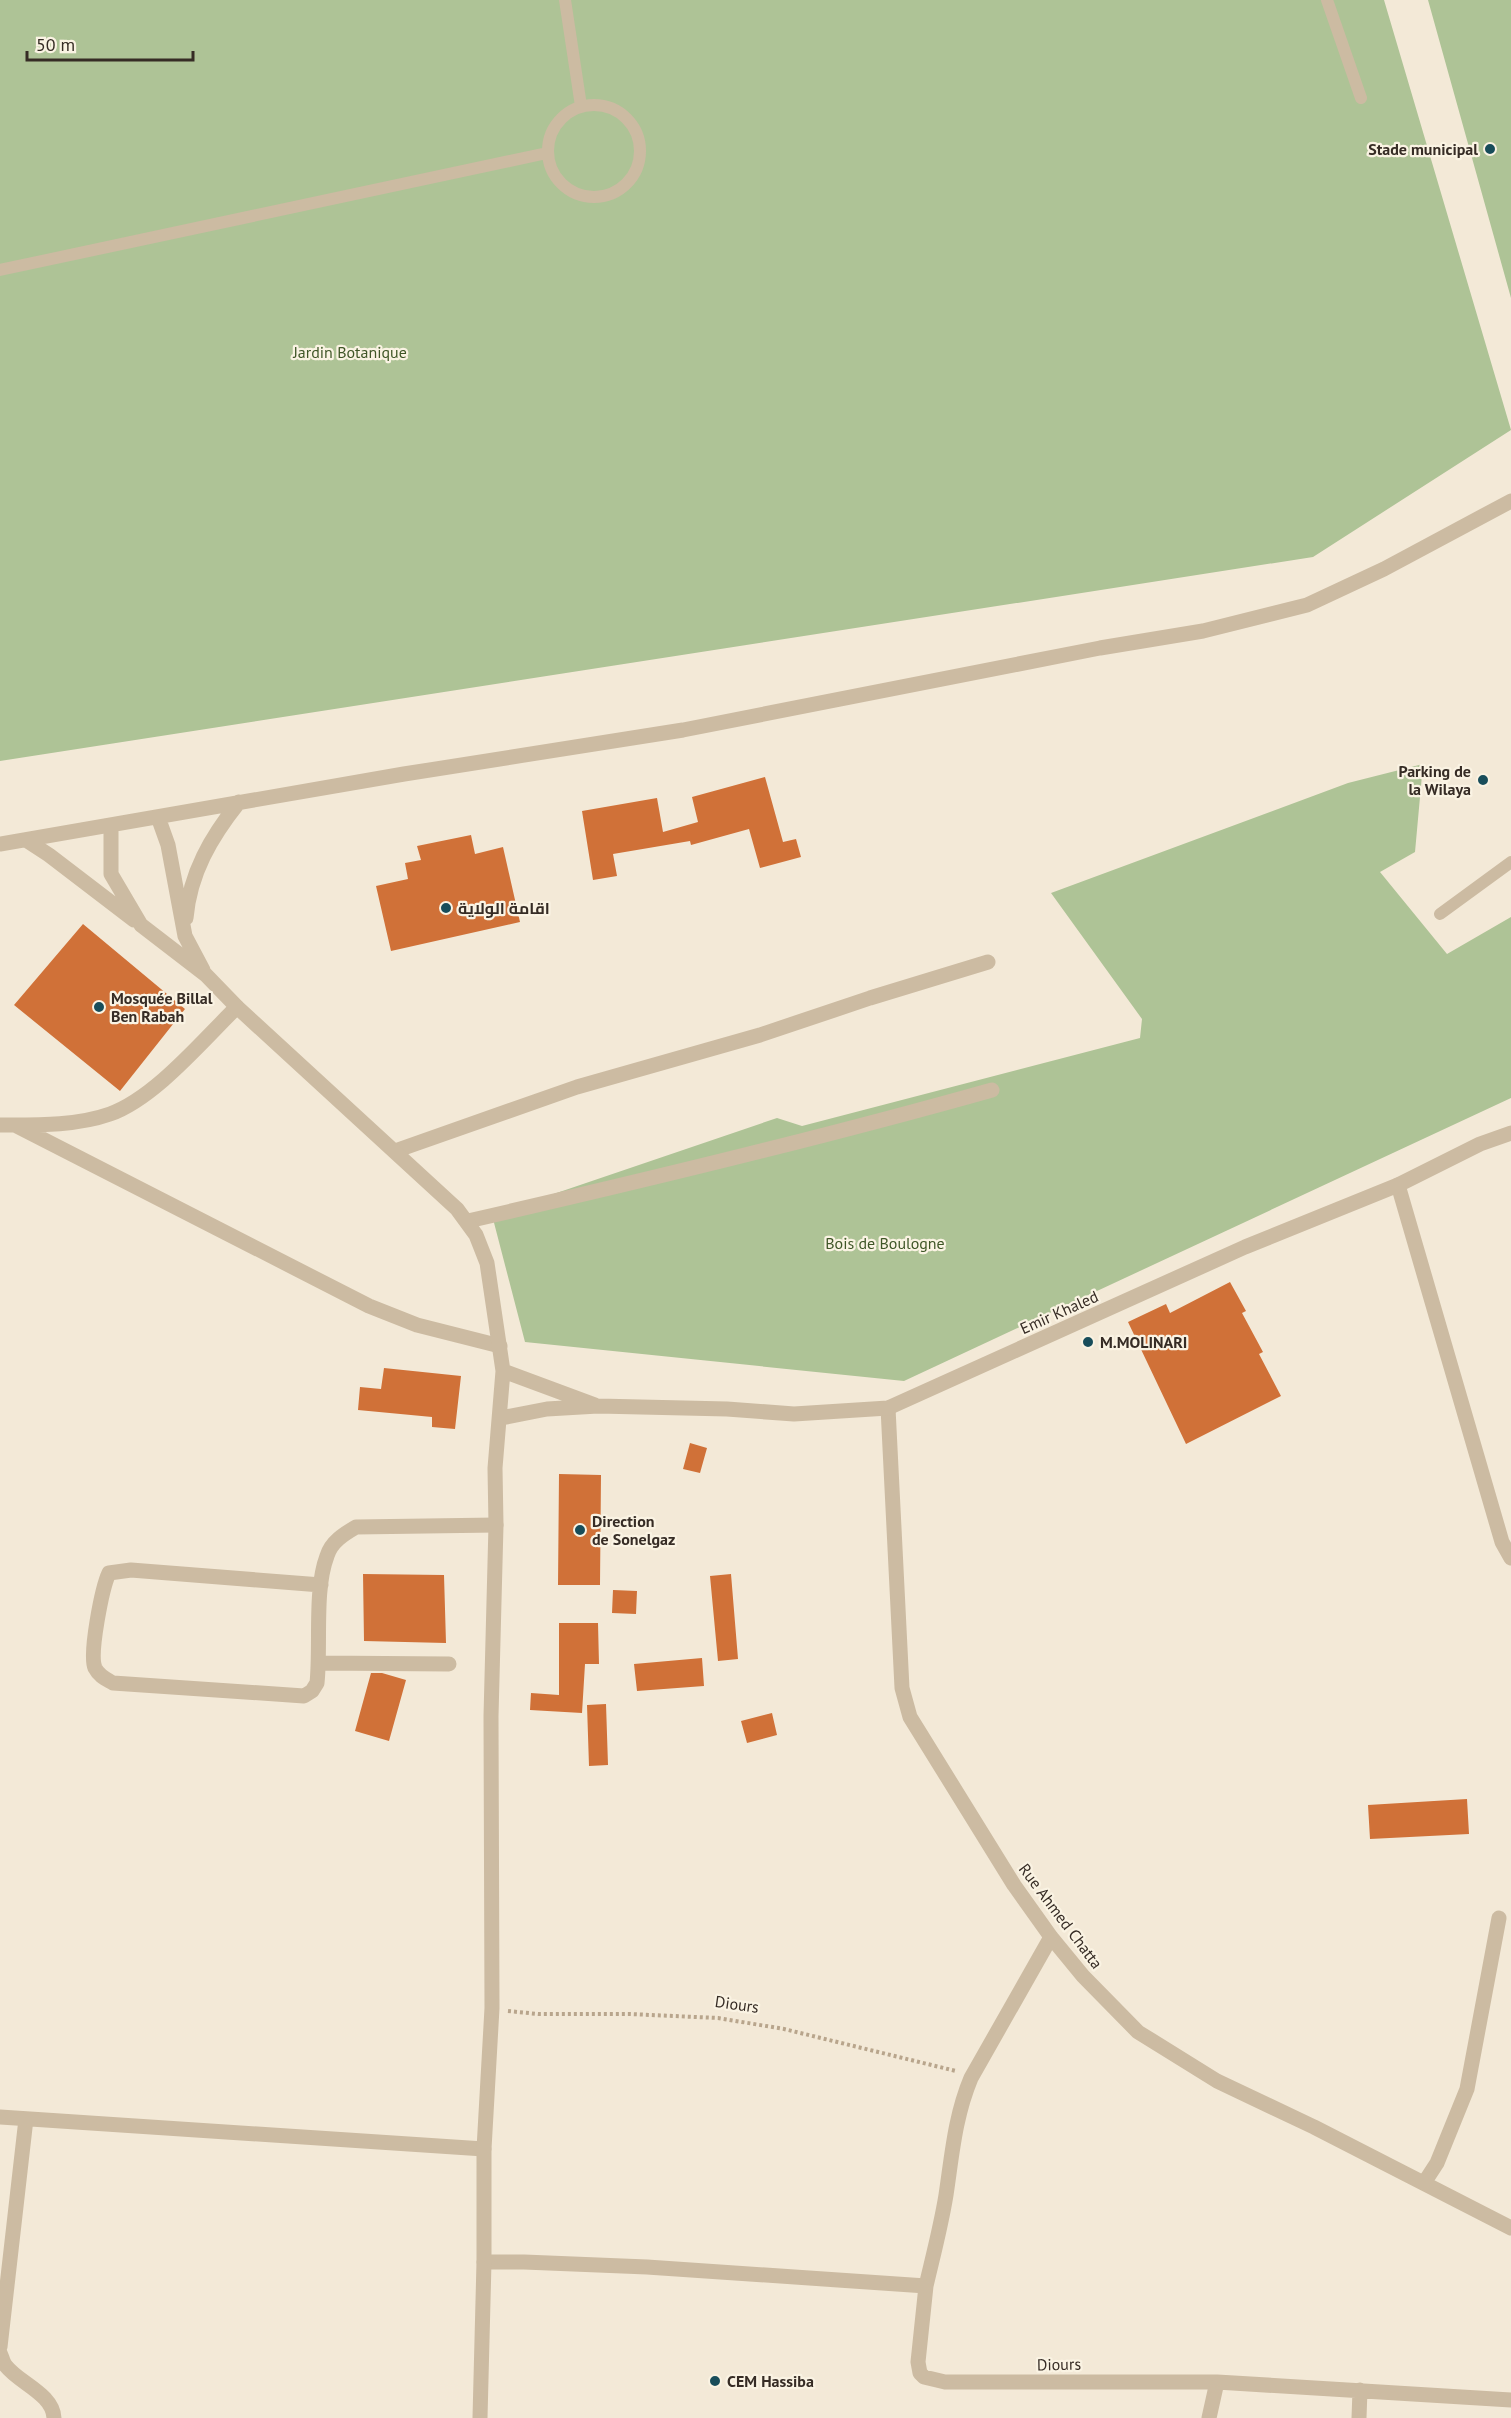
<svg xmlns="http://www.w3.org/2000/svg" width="1511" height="2418" font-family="'PT Sans',Cairo,sans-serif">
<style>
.green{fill:#aec396}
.building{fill:#d07138}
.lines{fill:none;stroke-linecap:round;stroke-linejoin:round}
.path{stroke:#b8a58c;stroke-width:4;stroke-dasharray:3 3;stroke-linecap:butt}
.service{stroke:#ccbba2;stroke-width:12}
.minor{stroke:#ccbba2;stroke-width:15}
.tertiary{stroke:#ccbba2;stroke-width:15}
.poi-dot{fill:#184d5a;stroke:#faf3e3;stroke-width:2}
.labels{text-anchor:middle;stroke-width:4.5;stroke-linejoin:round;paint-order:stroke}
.poi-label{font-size:16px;font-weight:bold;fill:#362c25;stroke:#faf3e3;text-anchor:start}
.park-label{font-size:16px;fill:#3f5627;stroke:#faf3e3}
.street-label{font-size:16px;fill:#362c25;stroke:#faf3e3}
</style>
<rect width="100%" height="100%" fill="#f3e9d7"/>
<path class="green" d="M0,0H1384L1511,430L1313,557L0,761Z
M1428,0H1511V298Z
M1423,764L1415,852L1380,872L1447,954L1511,917V1098L904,1381L525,1342L492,1215L777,1118L802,1126L1140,1038L1142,1019L1051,893L1348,783Z"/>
<path class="building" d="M765,777L783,842L796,839L801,857L760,868L749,829L691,845L690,841L613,854L617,876L593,880L582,811L657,798L663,832L698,822L692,797Z
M471,835L475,854L503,847L520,922L391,951L376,886L408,879L405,863L421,860L417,846Z
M83,924L185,1009L120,1091L14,1005Z
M1230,1282L1246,1311L1242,1313L1263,1352L1259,1354L1281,1396L1186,1444L1128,1322L1166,1304L1170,1313Z
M384,1368L461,1376L455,1429L432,1427V1417L358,1410L360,1387L381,1389Z
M690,1443L707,1448L700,1473L683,1469Z
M559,1474L601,1475L600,1585H558Z
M363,1574L444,1575L446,1643L364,1641Z
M731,1574L738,1659L718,1661L710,1576Z
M613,1590L637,1591L636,1614L612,1613Z
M559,1623H598L599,1664H585L582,1713L530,1710L531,1693L559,1695Z
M702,1658L704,1686L637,1691L634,1664Z
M371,1673H382L406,1680L389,1741L355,1731Z
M606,1704L608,1765L589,1766L587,1705Z
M772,1713L777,1735L747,1743L741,1721Z
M1467,1799L1469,1834L1370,1839L1368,1805Z"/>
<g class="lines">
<path class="path" d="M508,2011L538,2014H629L718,2018L784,2029L956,2071"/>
<path class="service" d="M565,0L581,106
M1327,0L1361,98
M548 151a46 46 0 1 1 92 0a46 46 0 1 1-92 0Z
M0,270L547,153
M1440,914L1511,862"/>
<path class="minor" d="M0,1125C36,1125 76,1126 110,1114C155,1098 202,1041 237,1007
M15,1125L369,1306L417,1325L500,1346
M395,1151L577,1087L760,1035L870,998L988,962
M1398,1185L1502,1542L1511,1558
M468,1221C643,1181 818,1139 992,1090
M888,1408L902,1688L910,1717L1014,1885L1051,1937L1083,1976L1138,2032L1217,2081L1314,2127L1511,2228
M321,1585L131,1570L109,1573C102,1588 89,1654 95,1668C99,1676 106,1679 113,1683L304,1696L312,1691L317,1683C321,1645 314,1590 327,1556C331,1542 344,1534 356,1527L496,1525
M319,1663L449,1664
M0,2117L484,2149
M1424,2183L1437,2163L1467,2089L1499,1918
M484,2262H524L647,2267L926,2286C933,2256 941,2226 946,2195C952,2155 955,2116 971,2078L1051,1937
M926,2286L918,2362L920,2373L924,2377L945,2382H1217L1511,2400
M0,2347L26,2119
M0,2353C2,2357 3,2363 6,2366C19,2383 53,2394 54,2418
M1209,2418L1217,2382
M1359,2418L1360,2390"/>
<path class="tertiary" d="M158,817L168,845L185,936L203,970
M111,826V874L141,925L206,975L237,1007L457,1209L476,1235L487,1263L503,1371L495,1468L496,1525L491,1716L492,2008L484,2149V2262L480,2418
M26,840L49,855L134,920
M0,844L404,774L683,730L1100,648L1203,631L1307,605L1384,569L1511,501
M186,918C190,873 211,837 239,802
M503,1371L595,1405
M501,1418L547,1409L598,1406L727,1409L794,1414L888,1408L1245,1247L1398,1185L1480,1144L1511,1133"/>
</g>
<g class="poi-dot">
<circle cx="1490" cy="149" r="6"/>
<circle cx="1483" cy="780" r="6"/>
<circle cx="446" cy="908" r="6"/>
<circle cx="99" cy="1007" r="6"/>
<circle cx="1088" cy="1342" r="6"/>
<circle cx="580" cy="1530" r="6"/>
<circle cx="715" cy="2381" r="6"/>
</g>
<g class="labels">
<g class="poi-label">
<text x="1478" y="155" text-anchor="end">Stade municipal</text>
<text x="1471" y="777" text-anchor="end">Parking de<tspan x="1471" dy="18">la Wilaya</tspan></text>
<text x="458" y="914">اقامة الولاية</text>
<text x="111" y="1004">Mosquée Billal<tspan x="111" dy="18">Ben Rabah</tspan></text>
<text x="1100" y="1348">M.MOLINARI</text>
<text x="592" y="1527">Direction<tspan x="592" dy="18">de Sonelgaz</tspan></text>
<text x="727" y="2387">CEM Hassiba</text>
</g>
<g class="park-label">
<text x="350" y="358">Jardin Botanique</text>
<text x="885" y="1249">Bois de Boulogne</text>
</g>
<g class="street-label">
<text transform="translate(1059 1312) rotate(-24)" y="6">Emir Khaled</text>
<text transform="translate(1061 1916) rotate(53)" y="6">Rue Ahmed Chatta</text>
<text transform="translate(737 2004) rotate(8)" y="6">Diours</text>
<text transform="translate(1059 2364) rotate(-1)" y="6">Diours</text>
</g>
</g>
<path d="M27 51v9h166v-9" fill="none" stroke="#362c25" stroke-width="3"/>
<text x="36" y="51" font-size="18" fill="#362c25" stroke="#faf3e3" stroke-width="4.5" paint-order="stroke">50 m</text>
</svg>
